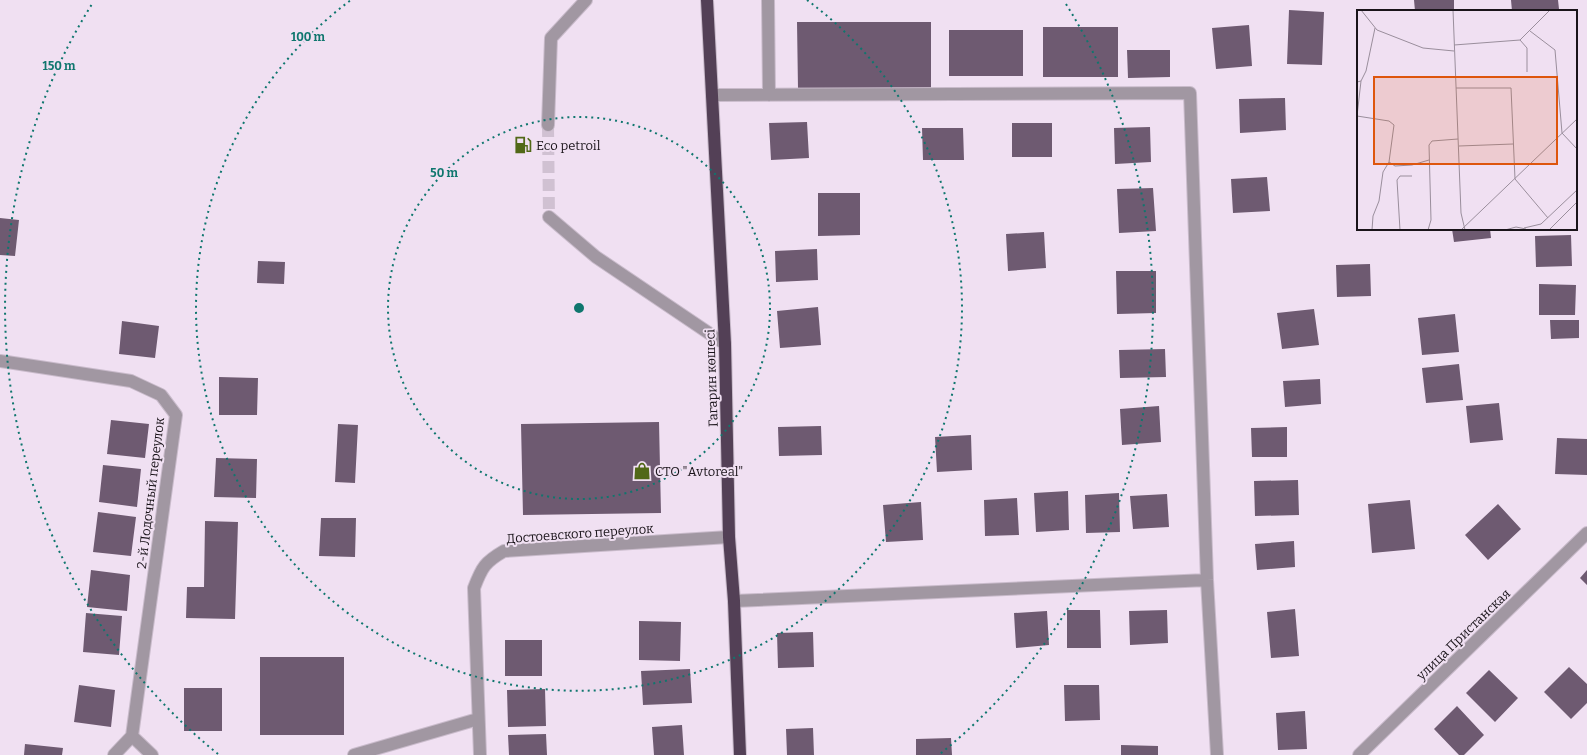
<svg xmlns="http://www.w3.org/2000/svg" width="1587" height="755" font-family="Bitter,serif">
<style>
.building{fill:#6e5a71}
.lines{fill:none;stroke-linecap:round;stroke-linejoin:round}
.minor-tunnel{stroke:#d0c1d2;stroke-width:12;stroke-dasharray:12 6;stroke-linecap:butt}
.minor-casing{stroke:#c9bbcb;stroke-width:14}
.highway-casing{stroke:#c9bbcb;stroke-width:14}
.minor{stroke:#a197a2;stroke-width:12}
.highway{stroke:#534056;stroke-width:12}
.ring{fill:none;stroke:#0f766e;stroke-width:2;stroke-dasharray:2 4}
.labels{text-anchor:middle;stroke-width:4;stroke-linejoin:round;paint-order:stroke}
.poi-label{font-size:13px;fill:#1a141a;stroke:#f0e0f2;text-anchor:start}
.street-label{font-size:13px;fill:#1a141a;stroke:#f0e0f2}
.inset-road{fill:none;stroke:#9a8e9c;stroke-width:1}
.view{fill:#de560d;fill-opacity:0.15;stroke:#de560d;stroke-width:2}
.inset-edge{fill:none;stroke:#1a141a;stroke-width:2}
.centre{fill:#0f766e;stroke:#f0e0f2;stroke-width:2}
.ring-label{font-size:12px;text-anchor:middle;font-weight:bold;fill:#0f766e;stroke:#f0e0f2;stroke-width:4;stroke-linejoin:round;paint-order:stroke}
</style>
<rect width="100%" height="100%" fill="#f0e0f2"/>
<path class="building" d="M1414,0H1454V11H1415Z
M1511,0H1558L1559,9L1536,11H1512Z
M1289,10L1324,12L1322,65L1287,64Z
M797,22H931V89H798Z
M1249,25L1252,66L1216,69L1212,28Z
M1043,27H1118V77H1043Z
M949,30H1023V76H949Z
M1127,50H1170V77L1128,78Z
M1285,98L1286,130L1240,133L1239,99Z
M807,122L809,158L771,160L769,123Z
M1012,123H1052V157H1012Z
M1150,127L1151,162L1115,164L1114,128Z
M922,128H963L964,160H923Z
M1267,177L1270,211L1233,213L1231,179Z
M1153,188L1156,231L1119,233L1117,189Z
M818,193H860V235L818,236Z
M0,218L19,220L15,256L0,255Z
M1452,229H1490L1491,238L1454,242Z
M1044,232L1046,268L1008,271L1006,234Z
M1571,235L1572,266L1536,267L1535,236Z
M817,249L818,280L776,282L775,251Z
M258,261L285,262L284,284L257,283Z
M1370,264L1371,296L1337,297L1336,265Z
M1116,271H1156V313L1117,314Z
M1539,284L1576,285L1575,315H1539Z
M818,307L821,345L780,348L777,311Z
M1314,309L1319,345L1282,349L1277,313Z
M1455,314L1459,352L1422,355L1418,318Z
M1550,320H1579V338L1551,339Z
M122,321L159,326L155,358L119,354Z
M1165,349L1166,377L1120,378L1119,350Z
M1459,364L1463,400L1426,403L1422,368Z
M219,377L258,378L257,415H219Z
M1320,379L1321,404L1285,407L1283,381Z
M1499,403L1503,440L1470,443L1466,406Z
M1159,406L1161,442L1122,445L1120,409Z
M111,420L149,424L145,458L107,454Z
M659,422L661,513L523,515L521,424Z
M338,424L358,425L355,483L335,482Z
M821,426L822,455L779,456L778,427Z
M1287,427V457H1252L1251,428Z
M971,435L972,470L937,472L935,437Z
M1557,438L1587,439V475L1555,474Z
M216,458L257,459L256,498L214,497Z
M103,465L141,469L137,507L99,502Z
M1298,480L1299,515L1255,516L1254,481Z
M1068,491L1069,530L1036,532L1034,493Z
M1119,493L1120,532L1086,533L1085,495Z
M1167,494L1169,527L1133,529L1130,496Z
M1017,498L1019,535L985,536L984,500Z
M1410,500L1415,549L1372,553L1368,504Z
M921,502L923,540L886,542L883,505Z
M1498,504L1521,529L1488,560L1465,535Z
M98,512L136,517L131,556L93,552Z
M321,518H356L355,557L319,556Z
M205,521L238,522L235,619L186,618L187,587H204Z
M1294,541L1295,567L1257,570L1255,544Z
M91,570L130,575L127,611L87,607Z
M1587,570V585L1580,578Z
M1295,609L1299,656L1271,658L1267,612Z
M1067,610H1100L1101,648H1067Z
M1167,610L1168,643L1130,645L1129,611Z
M1047,611L1049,645L1016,648L1014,613Z
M86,613L122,616L119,655L83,652Z
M639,621L681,622L680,661L639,660Z
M813,632L814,667L778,668L777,633Z
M505,640H542V676H505Z
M260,657H344V735H260Z
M1569,667L1587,684V703L1571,719L1544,692Z
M690,669L692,703L643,705L641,671Z
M1489,670L1518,698L1495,722L1466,693Z
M79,685L115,690L111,727L74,722Z
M1064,685H1099L1100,720L1065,721Z
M184,688H222V731H184Z
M545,689L546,726L508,727L507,690Z
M1457,706L1484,735L1464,755H1459L1434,729Z
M1305,711L1307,749L1278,750L1276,713Z
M682,725L684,755H654L652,727Z
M813,728L814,755H787L786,729Z
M546,734L547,755H509L508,735Z
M951,738L952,755H916V739Z
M25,744L63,748L62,755H24Z
M1121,745L1158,746V755H1121Z"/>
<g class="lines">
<path class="minor-tunnel" d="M548,125L549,217"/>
<g class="minor-casing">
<path id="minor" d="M768,0L769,95
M712,95L1190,93L1207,580L1217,755
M548,125L551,38L586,0
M549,217L596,257L725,344
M0,361L131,381L161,395L176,415L132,736L114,755
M734,601L1207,580
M132,736L152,755
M354,755L478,719
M480,755L474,588C482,567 485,562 504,551L729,537
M1359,755L1587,533"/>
</g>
<g class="highway-casing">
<path id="highway" d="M707,0L725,344L729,537L734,601L740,755"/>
</g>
<use href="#minor" class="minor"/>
<use href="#highway" class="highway"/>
</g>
<g class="ring">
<circle cx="579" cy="308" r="191"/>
<path d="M807 0A383 383 0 1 1 351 0"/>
<path d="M218 754A574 574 0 0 1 92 4M1066 4A574 574 0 0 1 940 754"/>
</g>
<defs>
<g id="fuel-bare" transform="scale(1.38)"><path d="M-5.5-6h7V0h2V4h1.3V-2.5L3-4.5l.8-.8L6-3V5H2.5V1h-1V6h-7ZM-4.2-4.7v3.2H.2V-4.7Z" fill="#516817" stroke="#f0e0f2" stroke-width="2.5" paint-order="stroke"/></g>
<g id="shop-bare" transform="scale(1.38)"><path d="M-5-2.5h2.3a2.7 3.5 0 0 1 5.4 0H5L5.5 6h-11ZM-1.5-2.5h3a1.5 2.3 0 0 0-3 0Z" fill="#516817" stroke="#f0e0f2" stroke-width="2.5" paint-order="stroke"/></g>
</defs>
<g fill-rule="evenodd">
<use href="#fuel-bare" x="523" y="145"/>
<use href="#shop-bare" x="642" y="471"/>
</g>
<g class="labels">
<g class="poi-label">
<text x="536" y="150">Eco petroil</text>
<text x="655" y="476">СТО "Avtoreal"</text>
</g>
<g class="street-label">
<text transform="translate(711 378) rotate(-92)" y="5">Гагарин көшесі</text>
<text transform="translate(150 493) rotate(-83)" y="5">2-й Лодочный переулок</text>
<text transform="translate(580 533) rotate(-4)" y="5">Достоевского переулок</text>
<text transform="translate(1463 634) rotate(-44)" y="5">улица Пристанская</text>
</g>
</g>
<g transform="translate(1357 10)">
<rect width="220" height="220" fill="#f0e0f2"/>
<path class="inset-road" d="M4,0L20,20L66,38L97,41M96,0L104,203L108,220M173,21L198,40L205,123L220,139M163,30L170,38V62M97,35L163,30L193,0M4,71L0,106L32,111L37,115L32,152L26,162L22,191L16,206L15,220M0,72L4,71L9,61L18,18M99,78H154L158,169L191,208M102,136L156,134M32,152L38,156L55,155L72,150M167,218L184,214L220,180M43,220L40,170L43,166H55M71,220L74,210L72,135L75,131L101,129M104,220L220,109M148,220L159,217L169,219M192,220L220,192"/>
<path class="view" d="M17,67H200V154H17Z"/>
<rect width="220" height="220" class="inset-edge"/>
</g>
<circle cx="579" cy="308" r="6" class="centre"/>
<g class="ring-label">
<text x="308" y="41">100 m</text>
<text x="59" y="70">150 m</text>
<text x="444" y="177">50 m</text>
</g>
</svg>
